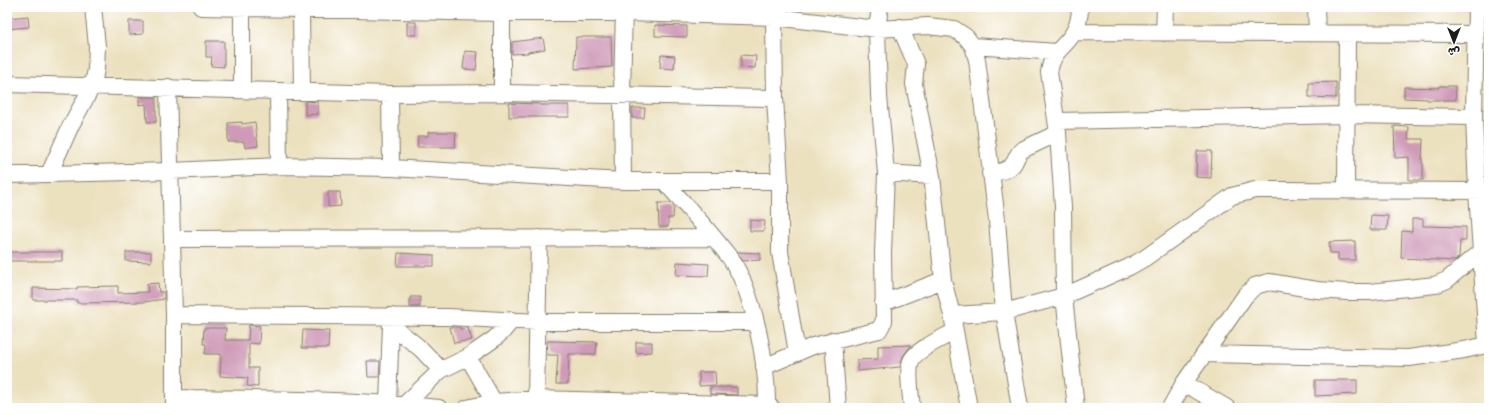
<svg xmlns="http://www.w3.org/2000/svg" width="1496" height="415" font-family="'Gochi Hand','Playpen Sans Arabic',sans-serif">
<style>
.building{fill:#cf9ab7}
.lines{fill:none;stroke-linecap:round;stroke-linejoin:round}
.minor-casing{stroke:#847e6e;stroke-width:18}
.minor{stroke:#fff;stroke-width:16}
</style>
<rect width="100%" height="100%" fill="#fff"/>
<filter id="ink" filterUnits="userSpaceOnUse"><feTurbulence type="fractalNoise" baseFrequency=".025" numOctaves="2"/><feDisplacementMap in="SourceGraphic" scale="8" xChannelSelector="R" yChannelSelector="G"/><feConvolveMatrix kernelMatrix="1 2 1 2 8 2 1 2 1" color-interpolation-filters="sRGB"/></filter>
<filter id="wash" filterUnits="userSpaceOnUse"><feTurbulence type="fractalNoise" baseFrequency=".012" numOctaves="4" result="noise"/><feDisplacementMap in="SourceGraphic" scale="16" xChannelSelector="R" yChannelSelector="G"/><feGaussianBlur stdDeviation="0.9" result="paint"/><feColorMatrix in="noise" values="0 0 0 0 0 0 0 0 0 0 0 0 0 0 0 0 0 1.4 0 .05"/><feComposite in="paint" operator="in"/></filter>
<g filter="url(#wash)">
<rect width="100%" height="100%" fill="#ece1bf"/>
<g id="blocks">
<path class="building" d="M28,16L29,27L7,29V18Z
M129,21H143V34L129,35Z
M407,22H416V35H407Z
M655,25L687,26V37L655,36Z
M576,37H611L612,67L575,69Z
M543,38L545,49L528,52V53L512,54V42Z
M206,41H224V67L211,66L212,57H206Z
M465,51L478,52L476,70L463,69Z
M661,55L675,56L674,69L660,68Z
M741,55L756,56L755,68L741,67Z
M1336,82V98L1309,97V83Z
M1439,86H1455L1456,100H1427V99L1404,98V87L1439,88Z
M139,97H156V122H147L146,104L139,105Z
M305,101L318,102V114L305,115Z
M509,103L540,104V105H569V117H509Z
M632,108H645L644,118H632Z
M242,122V124L255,122L258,146L245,148L244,142H228V123Z
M1394,126L1409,127L1408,139H1423L1422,163H1423V180H1409V157L1395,158Z
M428,132H456L455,147H417L418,136H428Z
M1197,151H1212L1211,178L1196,177Z
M328,192H340L341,206L328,207Z
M658,203H671L674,206L673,218H668V227H659Z
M1371,215L1388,216L1387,230H1370Z
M1412,219H1423V226L1466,227V241H1460L1459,257L1455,261L1401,258L1402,231L1412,232Z
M750,220L765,221L764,231H750Z
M1355,241V260H1338V253H1330L1329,242Z
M7,252H62V261H7Z
M126,252H151V262L126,261Z
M737,252L760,253V260L743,261Z
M398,253L434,255V266H397Z
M677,262L709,264L708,276L676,275Z
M158,283L159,292H164V299L144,302L77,303V300H33V288L77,289V287L118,286V293L148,292L147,284Z
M410,297H420V307H410Z
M249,325L260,326L259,344L249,343V368H258V387L247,386L248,378L220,376L221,354H205L206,344H203L204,328H226L225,340H248Z
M450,327H460V329L468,328L472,340L454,343Z
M303,330L329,331L328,348H302Z
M547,341L597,342L596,354H569L568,384H556L558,355H548Z
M636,342H652V352L636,353Z
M911,345L903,356L900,367L858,371L857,360L878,359V346Z
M367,361H380L379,377H368Z
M699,372H715L716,385L699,386Z
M1315,380H1357V394L1315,396Z
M710,387H737V395L710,394Z"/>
</g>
</g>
<g filter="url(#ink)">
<use href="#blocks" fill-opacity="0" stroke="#847e6e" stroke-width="1"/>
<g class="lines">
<g class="minor-casing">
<path id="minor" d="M201,7L502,13H624L774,17L877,29L928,26L954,29L966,37L973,46L977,60L997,220L1004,312L1020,408
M775,7L774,17L775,98L780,181V252L797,353
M1316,7L1317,33
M1476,7L1474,117L1477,191L1487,345H1489
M242,8V89
M301,9L302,91
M900,27L916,64L914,84L932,176L943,280L952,315L969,408
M1074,32L1476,34
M1164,33L1165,7
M973,46L1057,52
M7,84L390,94L502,93L775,98
M168,87L174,315V408
M278,91L279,166
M502,93V13
M390,94L391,168
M1057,121L1346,115L1474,117
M886,173L932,176
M990,173C999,172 1009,171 1014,163C1017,158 1017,154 1022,150L1058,133
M49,174L71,125L93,85L96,69L97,46L93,7
M7,175L171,171L279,166L391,168L623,181H780
M623,181L622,95L624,7
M664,181C686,206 710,231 730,258C754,291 768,367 767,408
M1346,190L1347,34
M173,239L713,238
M883,303L943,280
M174,315L448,317L537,322H756
M952,315L1004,312L1064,296L1129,267L1145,258L1232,196L1255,190L1489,191
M391,325L421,349L441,370
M833,340L838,408
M1205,354L1409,358L1464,350L1487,345
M468,357L494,402
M764,367L813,346L879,330L884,321L883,253L886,173L879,96L877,29L880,7
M1184,383L1227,408
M174,398C262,399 351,399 439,408
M536,399L539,238
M388,403L391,325L390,316
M405,404L441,370L468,357L494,339L503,331L512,320
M467,408L494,402L536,399L767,405L772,408
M912,408C911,396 907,372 911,361C915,350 945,337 955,331
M1076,408L1064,296L1063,207L1058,133L1049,72C1053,49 1065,48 1074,32C1078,25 1080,15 1080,7
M1170,408L1184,383L1245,296L1255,286L1269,282L1317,290L1347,292H1370L1435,285L1447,280L1481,251"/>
</g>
<use href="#minor" class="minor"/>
</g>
</g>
<rect width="1496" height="415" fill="none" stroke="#fff" stroke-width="24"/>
<g transform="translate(1454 42) rotate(180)" stroke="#ffffff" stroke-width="3" paint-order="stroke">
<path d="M0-3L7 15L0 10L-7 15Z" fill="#1c1c1c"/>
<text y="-6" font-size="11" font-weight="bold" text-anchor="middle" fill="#1c1c1c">ش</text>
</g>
</svg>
